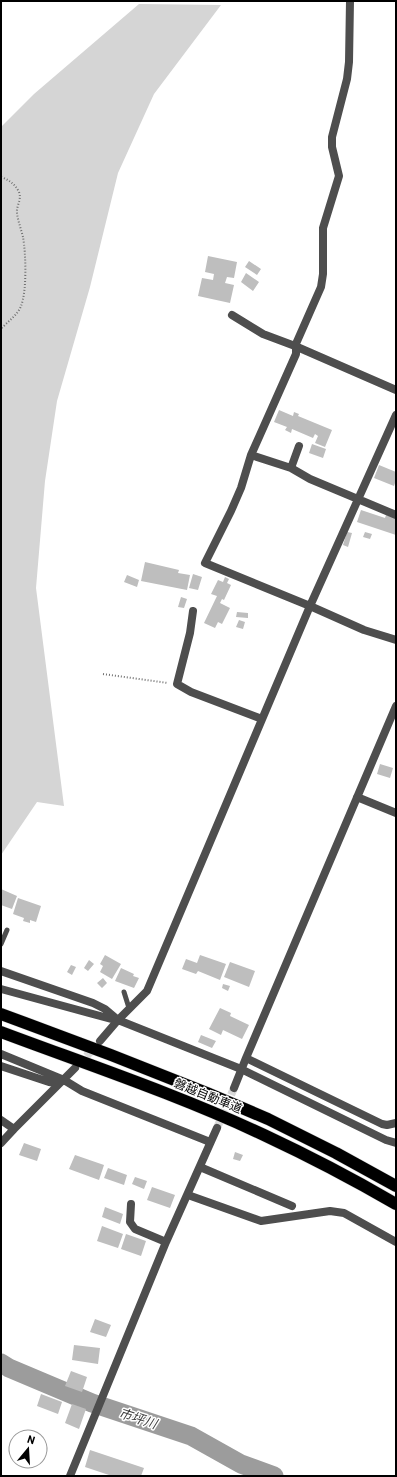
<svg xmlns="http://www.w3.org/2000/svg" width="397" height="1477" font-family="Barlow,'Noto Sans JP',sans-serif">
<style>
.green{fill:#d5d5d5}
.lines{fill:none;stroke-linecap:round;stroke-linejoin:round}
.river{stroke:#9c9c9c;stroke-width:19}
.building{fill:#bebebe}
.minor-tunnel{stroke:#d9d9d9;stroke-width:8;stroke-dasharray:8 4;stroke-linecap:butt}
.motorway-casing{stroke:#dbdbdb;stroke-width:13}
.path{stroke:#707070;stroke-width:2;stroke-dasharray:1 2;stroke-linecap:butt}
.service{stroke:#4e4e4e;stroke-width:5}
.minor{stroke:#4e4e4e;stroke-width:8}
.motorway{stroke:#000;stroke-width:12}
.labels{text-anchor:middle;stroke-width:3;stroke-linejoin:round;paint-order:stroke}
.street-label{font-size:12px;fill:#000;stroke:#fff}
.water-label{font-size:13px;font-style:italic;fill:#3d3d3d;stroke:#fff}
</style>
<rect width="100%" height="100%" fill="#fff"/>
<path class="green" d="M139,4L221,5L154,94L118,173L90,287L57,401L45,481L36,588L64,806L37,802L1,855V127L34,94Z"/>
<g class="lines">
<path class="river" d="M1,1363L9,1368L92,1403L191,1436L241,1464L274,1476"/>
</g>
<path class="building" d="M208,256L237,262L234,278L227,277L225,283L234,285L230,303L198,296L202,278L213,280L214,274L205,272Z
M249,261L261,269L257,275L245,267Z
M246,273L259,282L253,291L241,282Z
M279,410L293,416L294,412L299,414L298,416L332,430L325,447L315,443L318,436L315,434L313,438L292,429L291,433L285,430L287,427L274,422Z
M312,444L326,449L323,458L309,453Z
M379,465L396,472V480L394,486L374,478Z
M361,510L385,518L386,515L396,518V535L357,522Z
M347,532L352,533L348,547L343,545Z
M365,532L372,534L370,539L363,537Z
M145,562L179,570L178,573L190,575L187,590L141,581Z
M193,574L202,577L198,590L189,588Z
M127,575L139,580L137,587L124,582Z
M225,577L229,579L227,583L231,585L224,600L222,599L220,603L230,608L222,624L218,622L215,628L204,623L217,596L211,594L218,580L223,582Z
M181,597L187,599L184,608L178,607Z
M237,612L248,613V618L236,617Z
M239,620L245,622L243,629L236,627Z
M380,764L393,768L390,778L377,774Z
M1,889L17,896L12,909L1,905Z
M18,898L41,906L36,922L30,920V923L23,921L24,918L13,914Z
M105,955L121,964L112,979L100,972L103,966L100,964Z
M200,955L226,964L220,980L198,971L196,974L182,969L186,959L197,963Z
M89,960L94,964L88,971L84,968Z
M230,962L255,971L249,987L224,977Z
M71,965L76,967L72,975L67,972Z
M121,968L134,974L133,976L139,978L134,988L115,981Z
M103,978L107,983L102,988L97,983Z
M223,984L230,986L228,991L222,988Z
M220,1008L231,1013L230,1016L249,1025L242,1039L223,1030L221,1035L209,1029Z
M201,1035L216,1041L212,1048L198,1042Z
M24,1143L41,1149L37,1161L19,1155Z
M235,1152L243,1155L240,1161L233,1159Z
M75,1155L104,1165L99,1180L69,1169Z
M108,1168L127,1175L124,1185L104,1178Z
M135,1177L147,1181L144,1189L132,1184Z
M152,1187L175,1195L170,1208L147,1200Z
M105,1207L123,1214L120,1224L102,1217Z
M102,1226L123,1234L118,1248L97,1241Z
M126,1234L146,1241L141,1256L121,1249Z
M95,1319L111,1325L106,1337L90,1332Z
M74,1345L100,1348L98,1364L72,1360Z
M71,1371L87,1377L82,1392L65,1386Z
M41,1394L62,1402L58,1414L37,1406Z
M72,1404L86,1409L79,1429L65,1423Z
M90,1450L144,1468L141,1476H112L85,1467Z"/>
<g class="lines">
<path class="minor-tunnel" d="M78,1065L96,1046
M217,1128L234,1088"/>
<g class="motorway-casing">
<path id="motorway" d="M1,1014L111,1055L207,1093L268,1119L336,1153L396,1186
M1,1032C89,1065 179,1095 264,1135C309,1156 353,1179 396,1204"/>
</g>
<path class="path" d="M1,177C9,180 15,184 19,192C22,200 16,206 17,213C18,221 21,229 23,237C26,254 27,291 21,306C18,315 7,322 1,329
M103,674L168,683"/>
<path class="service" d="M1,944L7,930
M124,992L129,1008"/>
<path class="minor" d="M350,1L349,62L347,79L332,137V147L339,176L323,228V274L321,287L295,346L296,349V354L251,455L241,488L231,511L205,563L310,606L364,630L396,640
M232,315L263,334L295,346L396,390
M251,455L291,468L310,479L396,515
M291,468L299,446
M193,611L190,633L177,684L191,692L262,719
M357,797L396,813
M1,971L93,1003L105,1009L118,1020L241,1069L386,1140L396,1143
M1,989L115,1020
M100,1041L118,1020L147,991L310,606L396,415
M1,1054L64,1080L82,1091L210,1142
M246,1058L382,1124L387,1125L396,1123
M1,1066L49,1082L56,1083L63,1081
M234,1088L246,1058L396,706
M1,1120L14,1129
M1,1143L14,1129L75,1068
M200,1167L292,1206
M188,1195L261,1221L330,1211L344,1213L396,1242
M131,1204L130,1222L135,1229L166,1242
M70,1476L166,1242L217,1128"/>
<use href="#motorway" class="motorway"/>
</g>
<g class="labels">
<g class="street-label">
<text transform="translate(208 1096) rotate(22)" y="4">磐越自動車道</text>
</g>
<g class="water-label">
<text transform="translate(138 1418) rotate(18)" y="5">市坪川</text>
</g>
</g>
<rect width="397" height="1477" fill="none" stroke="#000000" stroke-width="4"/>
<g transform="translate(28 1449) rotate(18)"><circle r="19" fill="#ffffff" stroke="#999999"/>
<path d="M0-3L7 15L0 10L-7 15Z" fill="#000000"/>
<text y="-6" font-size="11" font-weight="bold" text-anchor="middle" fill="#000000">N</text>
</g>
</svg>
